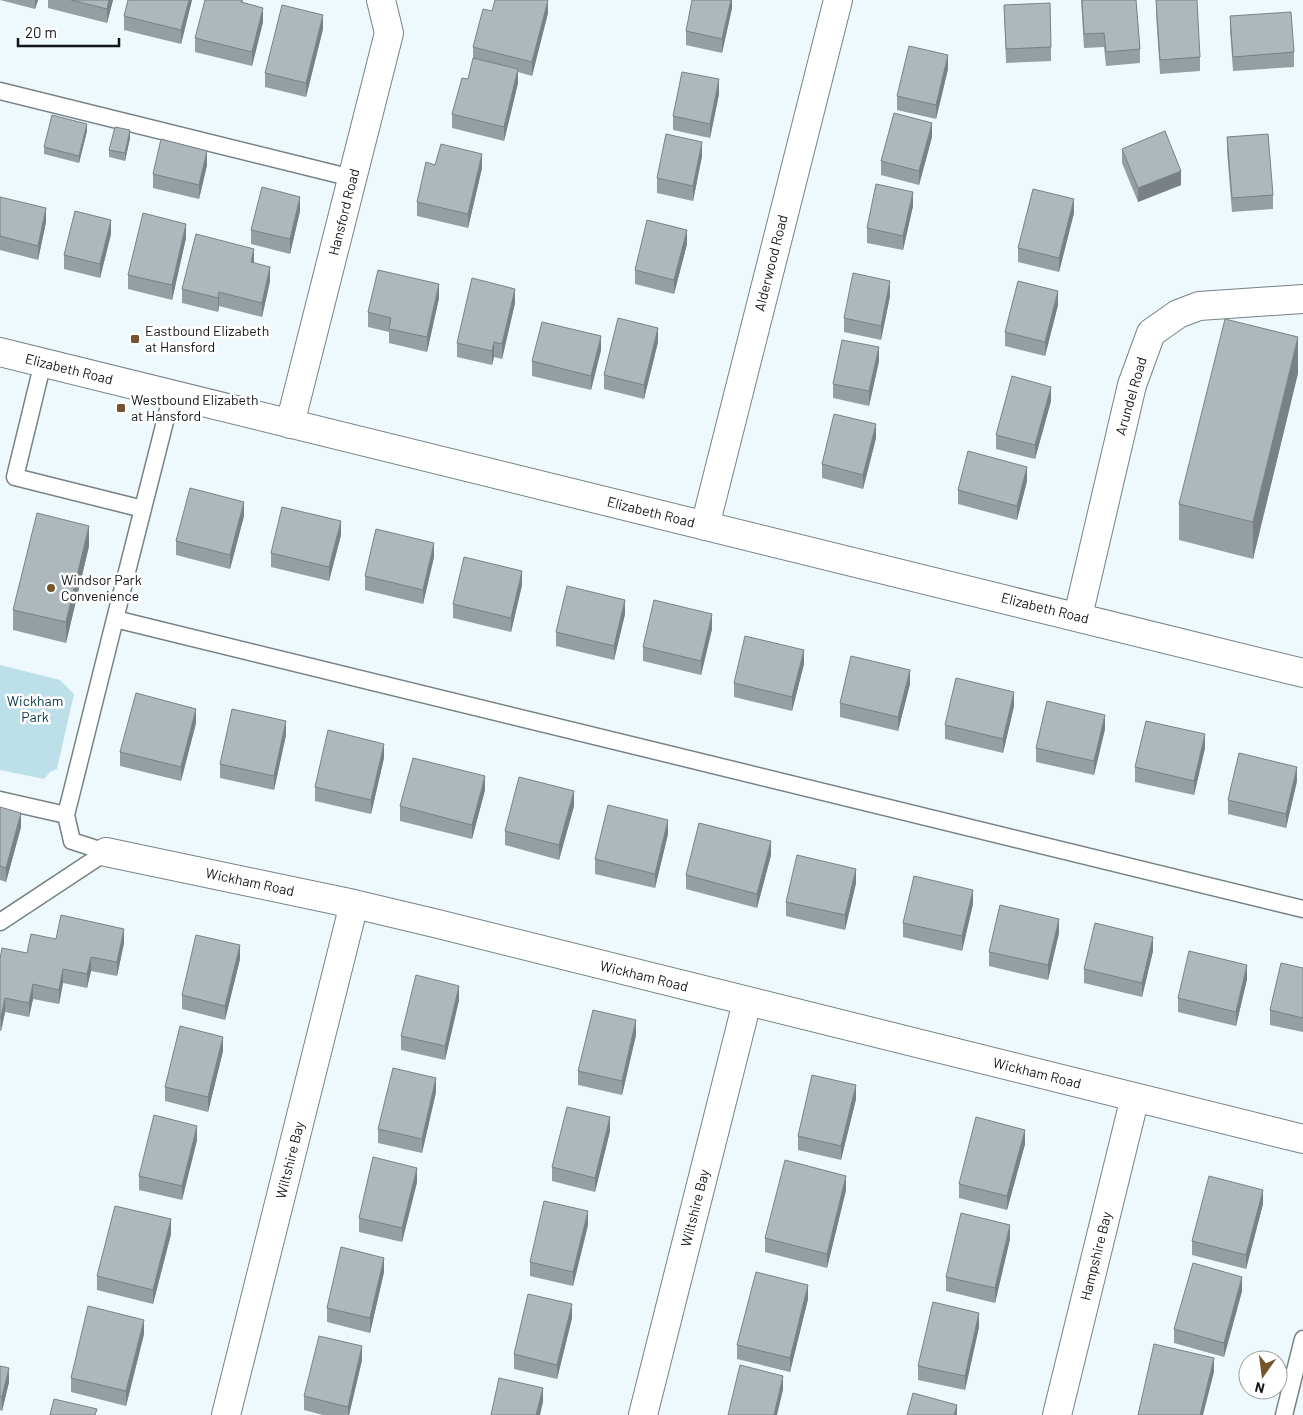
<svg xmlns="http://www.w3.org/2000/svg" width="1303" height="1415" font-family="Barlow,sans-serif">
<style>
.green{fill:#bddfea}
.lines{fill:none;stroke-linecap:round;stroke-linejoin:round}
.service-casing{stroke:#778285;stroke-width:19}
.minor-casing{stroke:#778285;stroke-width:30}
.tertiary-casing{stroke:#778285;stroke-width:30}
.service{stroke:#fff;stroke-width:16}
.minor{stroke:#fff;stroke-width:28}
.tertiary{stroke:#fff;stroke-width:28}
.wall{fill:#959ea2}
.shaded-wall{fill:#798184}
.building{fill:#adb8bc;stroke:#798184}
.poi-dot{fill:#75552b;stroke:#fff;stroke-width:2}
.labels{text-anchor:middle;stroke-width:5;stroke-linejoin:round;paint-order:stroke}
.street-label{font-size:14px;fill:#131719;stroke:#fff}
.poi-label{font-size:14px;fill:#131719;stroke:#fff;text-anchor:start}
.park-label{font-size:14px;fill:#023643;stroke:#fff}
</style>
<rect width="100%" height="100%" fill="#edf9fd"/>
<path class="green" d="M0,665L60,680L74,694L57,769L50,772L44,779L0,770Z"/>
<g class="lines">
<g class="service-casing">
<path id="service" d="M0,91L352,178
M43,362L15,477L143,509
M172,394L115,619L1303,909
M0,800L66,815
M106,852L72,841L66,815L115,619
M0,922L106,852
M1284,1415L1303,1339"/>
</g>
<g class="minor-casing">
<path id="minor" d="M290,424L389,33L381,0
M705,526L838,0
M1078,616L1132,385L1151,333L1178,314L1199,306L1303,299
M106,852L354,904L434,923L1303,1139
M226,1415L354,904
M643,1415L747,1002
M1057,1415L1135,1097"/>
</g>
<g class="tertiary-casing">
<path id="tertiary" d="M0,352L1303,673"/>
</g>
<use href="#service" class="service"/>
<use href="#minor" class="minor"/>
<use href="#tertiary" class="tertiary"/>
</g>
<path class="wall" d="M0,0H38L35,9Z
M48,0H113L107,23L48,8Z
M192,0L181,44L124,30V16Z
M243,0V3L263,22L252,66L195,52V38Z
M732,0V8L722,53L686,45V31Z
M1081,0H1136L1140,49V63L1106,66L1104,47L1084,48Z
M1156,0L1200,57V71L1160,74L1156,14Z
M1004,5L1051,47V61L1006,63Z
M492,11L548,13L532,76L518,72V83L504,141L452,128V114L468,79L473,59V47Z
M1230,16L1294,52V67L1233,71L1230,30Z
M323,29L306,97L265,87V73Z
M948,69L936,119L897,110V96Z
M719,94L710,138L673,130V116Z
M87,131L79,163L44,154V147Z
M932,137L919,185L881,175V161Z
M1227,137L1273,195V209L1232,212L1227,151Z
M130,138L125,161L109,157V150Z
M1122,149L1181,185L1138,202L1122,163Z
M702,156L693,201L657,193V178Z
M207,165L199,199L153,188V174Z
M482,168L468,228L417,216V202Z
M0,197L46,222L38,260L0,250Z
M913,206L903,250L867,243V228Z
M300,211L290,254L251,244V230Z
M1074,213L1059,272L1018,262V248Z
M111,234L100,278L64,269V255Z
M186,238L172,300L128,289V275Z
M687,244L674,294L635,284V270Z
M254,263L270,281L262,317L219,306L218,312L182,303V289Z
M890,296L881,340L844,332V318Z
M439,298L427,352L389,343V332L368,327V312Z
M515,303L502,359L494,357L492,365L457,357V343Z
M1058,305L1045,356L1005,346V332Z
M658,342L644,399L604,389V375Z
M601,350L591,390L532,376V361Z
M879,361L869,406L833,398V384Z
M1298,373L1253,559L1179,540V504Z
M1051,401L1035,459L996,449V435Z
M876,438L863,489L822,478V464Z
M1027,481L1017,520L958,504V490Z
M244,516L230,569L176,555V541Z
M341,535L329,581L271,567V553Z
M89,546L66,643L13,630V610Z
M434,557L423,604L365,590V576Z
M522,585L511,632L453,618V604Z
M625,614L614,660L556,646V632Z
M712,629L701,675L643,661V647Z
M804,664L792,711L734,697V683Z
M910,684L898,731L840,717V703Z
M1014,706L1003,753L945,739V725Z
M196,723L181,781L120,766V752Z
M1105,729L1094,775L1036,762V748Z
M286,735L274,790L220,778V764Z
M1205,748L1194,795L1135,782V767Z
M384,758L371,814L315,801V787Z
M1297,781L1286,828L1228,814V800Z
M485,790L472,839L400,821V806Z
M574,806L559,860L505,845V831Z
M0,807L21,827L6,882L0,880Z
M668,834L655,888L595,874V859Z
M771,855L757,908L686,889V875Z
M856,883L845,930L786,916V902Z
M973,904L962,951L903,937V923Z
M1059,933L1048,980L989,966V952Z
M56,939L124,943L117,976L91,971L87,988L63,983L59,1004L33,999L29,1017L5,1012L1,1031H0V959L27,953Z
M1153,951L1142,997L1084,983V969Z
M240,959L225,1020L182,1009V995Z
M1303,968V1032L1270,1025V1010Z
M1247,979L1236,1026L1178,1012V998Z
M459,1000L445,1060L401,1050V1036Z
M636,1035L622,1095L578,1085V1071Z
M223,1051L208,1112L165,1101V1087Z
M436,1092L422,1153L378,1143V1129Z
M856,1099L841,1160L798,1150V1136Z
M610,1131L595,1192L552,1181V1167Z
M197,1140L182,1200L139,1190V1176Z
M1025,1144L1007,1210L959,1198V1184Z
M417,1182L402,1242L359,1232V1218Z
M846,1190L827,1268L765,1252V1238Z
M1263,1204L1246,1269L1192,1255V1241Z
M588,1225L573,1286L530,1276V1262Z
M171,1234L153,1304L97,1290V1276Z
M1010,1239L995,1303L946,1291V1277Z
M384,1272L370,1333L327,1322V1308Z
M1242,1291L1224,1357L1174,1343V1329Z
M808,1299L790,1372L737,1359V1345Z
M572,1318L557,1379L514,1369V1354Z
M979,1327L965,1390L918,1380V1366Z
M144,1334L126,1406L71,1392V1378Z
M362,1360L349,1415H323L304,1410V1396Z
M0,1366L9,1382L2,1411L0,1410Z"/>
<path class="shaded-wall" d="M35,0H38L35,9Z
M109,0H113L107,23V9Z
M189,0H192L181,44V30Z
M548,0V13L532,76V62Z
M731,0H732V8L722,53V39Z
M263,8V22L252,66V52Z
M323,15V29L306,97V83Z
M948,55V69L936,119V105Z
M518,69V83L504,141V127Z
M719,79V94L710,138V124Z
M932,123V137L919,185V171Z
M87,124V131L79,163V156Z
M130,130V138L125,161V153Z
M702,142V156L693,201V186Z
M207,151V165L199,199V185Z
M482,154V168L468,228V214Z
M1181,171V185L1138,202V188Z
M913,192V206L903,250V236Z
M300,197V211L290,254V239Z
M1074,199V213L1059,272V258Z
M46,208V222L38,260V246Z
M111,220V234L100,278V264Z
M186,224V238L172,300V285Z
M687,230V244L674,294V280Z
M254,249V263L251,276V262Z
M270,267V281L262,317V303Z
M890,281V296L881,340V326Z
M439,284V298L427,352V337Z
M515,289V303L502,359V344Z
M1058,291V305L1045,356V342Z
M219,292V306L218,312V298Z
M658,328V342L644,399V385Z
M601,336V350L591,390V376Z
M1298,337V373L1253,559V522Z
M494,342V357L492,365V351Z
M879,347V361L869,406V391Z
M1051,387V401L1035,459V445Z
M876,424V438L863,489V475Z
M1027,467V481L1017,520V506Z
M244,502V516L230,569V555Z
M341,521V535L329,581V567Z
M89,526V546L66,643V622Z
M434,543V557L423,604V590Z
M522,571V585L511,632V618Z
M625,600V614L614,660V646Z
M712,614V629L701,675V661Z
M804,650V664L792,711V697Z
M910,670V684L898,731V717Z
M1014,692V706L1003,753V739Z
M196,709V723L181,781V767Z
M1105,715V729L1094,775V761Z
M286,721V735L274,790V776Z
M1205,734V748L1194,795V781Z
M384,744V758L371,814V800Z
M1297,767V781L1286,828V814Z
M485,776V790L472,839V825Z
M574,791V806L559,860V845Z
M21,813V827L6,882V868Z
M668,820V834L655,888V874Z
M771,841V855L757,908V894Z
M856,869V883L845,930V915Z
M973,890V904L962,951V936Z
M1059,919V933L1048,980V965Z
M124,929V943L117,976V962Z
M1153,937V951L1142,997V983Z
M240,945V959L225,1020V1006Z
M91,957V971L87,988V974Z
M1247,965V979L1236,1026V1012Z
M63,969V983L59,1004V990Z
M33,984V999L29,1017V1003Z
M459,986V1000L445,1060V1046Z
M5,998V1012L1,1031V1017Z
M636,1020V1035L622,1095V1081Z
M223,1037V1051L208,1112V1097Z
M436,1078V1092L422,1153V1139Z
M856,1085V1099L841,1160V1146Z
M610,1117V1131L595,1192V1178Z
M197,1126V1140L182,1200V1186Z
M1025,1130V1144L1007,1210V1196Z
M417,1168V1182L402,1242V1228Z
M846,1176V1190L827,1268V1254Z
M1263,1190V1204L1246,1269V1255Z
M588,1211V1225L573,1286V1272Z
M171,1219V1234L153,1304V1290Z
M1010,1225V1239L995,1303V1288Z
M384,1258V1272L370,1333V1318Z
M1242,1277V1291L1224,1357V1343Z
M808,1285V1299L790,1372V1358Z
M572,1304V1318L557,1379V1365Z
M979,1313V1327L965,1390V1376Z
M144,1320V1334L126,1406V1391Z
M362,1346V1360L349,1415H348V1407Z
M1214,1358V1372L1203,1415H1200Z
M9,1368V1382L2,1411V1397Z
M783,1376V1390L777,1415H774Z
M543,1388V1402L540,1415H536Z
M957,1405V1415H954Z"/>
<path class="building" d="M71,0H109L107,9Z
M128,0H189L181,30L124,16Z
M205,0H242L241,2L263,8L252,52L195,38Z
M495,0H548L532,62L473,47L483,9L492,11Z
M692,0H731L722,39L686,31Z
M1082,0H1136L1140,49L1106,52L1104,33L1084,34Z
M1156,0H1197L1200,57L1160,60Z
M1050,3L1051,47L1006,49L1004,5Z
M282,5L323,15L306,83L265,73Z
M1291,12L1294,52L1233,57L1230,16Z
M909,46L948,55L936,105L897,96Z
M473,58L518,69L504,127L452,114L462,78L468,79Z
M682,72L719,79L710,124L673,116Z
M894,113L932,123L919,171L881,161Z
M52,115L87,124L79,156L44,147Z
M115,127L130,130L125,153L109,150Z
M1165,131L1181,171L1138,188L1122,149Z
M666,134L702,142L693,186L657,178Z
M1268,134L1273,195L1232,198L1227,137Z
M161,139L207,151L199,185L153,174Z
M441,144L482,154L468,214L417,202L426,162L435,165Z
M876,184L913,192L903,236L867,228Z
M262,187L300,197L290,239L251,230Z
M1033,189L1074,199L1059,258L1018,248Z
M0,197L46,208L38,246L0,236Z
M75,211L111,220L100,264L64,255Z
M143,213L186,224L172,285L128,275Z
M647,220L687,230L674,280L635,270Z
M196,234L254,249L251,262L270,267L262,303L219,292L218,298L182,289Z
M378,270L439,284L427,337L389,329L391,318L368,312Z
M853,273L890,281L881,326L844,318Z
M472,278L515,289L502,344L494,342L492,351L457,343Z
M1018,281L1058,291L1045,342L1005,332Z
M618,318L658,328L644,385L604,375Z
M1225,319L1298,337L1253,522L1179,504Z
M542,322L601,336L591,376L532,361Z
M842,340L879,347L869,391L833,384Z
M1012,376L1051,387L1035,445L996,435Z
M834,414L876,424L863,475L822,464Z
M968,451L1027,467L1017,506L958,490Z
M190,488L244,502L230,555L176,541Z
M282,507L341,521L329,567L271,553Z
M37,513L89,526L66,622L13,610Z
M376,529L434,543L423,590L365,576Z
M464,557L522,571L511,618L453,604Z
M567,586L625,600L614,646L556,632Z
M654,600L712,614L701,661L643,647Z
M745,636L804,650L792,697L734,683Z
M851,656L910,670L898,717L840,703Z
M956,678L1014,692L1003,739L945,725Z
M136,693L196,709L181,767L120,752Z
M1047,701L1105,715L1094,761L1036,748Z
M232,709L286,721L274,776L220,764Z
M1146,721L1205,734L1194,781L1135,767Z
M328,730L384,744L371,800L315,787Z
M1239,753L1297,767L1286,814L1228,800Z
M413,758L485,776L472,825L400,806Z
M519,777L574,791L559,845L505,831Z
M608,805L668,820L655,874L595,859Z
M0,807L21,813L6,868L0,866Z
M699,823L771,841L757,894L686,875Z
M797,855L856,869L845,915L786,902Z
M914,876L973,890L962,936L903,923Z
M1000,905L1059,919L1048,965L989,952Z
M61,915L124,929L117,962L91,957L87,974L63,969L59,990L33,984L29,1003L5,998L1,1017H0V959L2,948L27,953L31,934L56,939Z
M1095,923L1153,937L1142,983L1084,969Z
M196,935L240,945L225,1006L182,995Z
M1189,951L1247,965L1236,1012L1178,998Z
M1281,963L1303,968V1018L1270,1010Z
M416,975L459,986L445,1046L401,1036Z
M593,1010L636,1020L622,1081L578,1071Z
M180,1026L223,1037L208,1097L165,1087Z
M393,1068L436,1078L422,1139L378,1129Z
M812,1075L856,1085L841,1146L798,1136Z
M567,1107L610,1117L595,1178L552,1167Z
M154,1115L197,1126L182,1186L139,1176Z
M976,1117L1025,1130L1007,1196L959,1184Z
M373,1157L417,1168L402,1228L359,1218Z
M785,1160L846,1176L827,1254L765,1238Z
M1209,1176L1263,1190L1246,1255L1192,1241Z
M544,1201L588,1211L573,1272L530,1262Z
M115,1206L171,1219L153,1290L97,1276Z
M961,1213L1010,1225L995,1288L946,1277Z
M341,1247L384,1258L370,1318L327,1308Z
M1193,1263L1242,1277L1224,1343L1174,1329Z
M756,1272L808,1285L790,1358L737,1345Z
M528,1294L572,1304L557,1365L514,1354Z
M933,1302L979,1313L965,1376L918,1366Z
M88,1306L144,1320L126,1391L71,1378Z
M319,1336L362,1346L348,1407L304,1396Z
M1154,1344L1214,1358L1200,1415H1138Z
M740,1365L783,1376L774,1415H728Z
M0,1366L9,1368L2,1397L0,1396Z
M499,1378L543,1388L536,1415H491Z
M913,1393L957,1405L954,1415H907Z
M54,1399L97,1409L95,1415H50Z"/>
<g class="poi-dot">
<rect x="130" y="334" width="10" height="10" rx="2.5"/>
<rect x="116" y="403" width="10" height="10" rx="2.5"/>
<circle cx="51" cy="588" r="5"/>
</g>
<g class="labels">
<g class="street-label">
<text transform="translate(344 212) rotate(-76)" y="5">Hansford Road</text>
<text transform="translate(771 263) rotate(-76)" y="5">Alderwood Road</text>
<text transform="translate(69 369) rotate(14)" y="5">Elizabeth Road</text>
<text transform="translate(1131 396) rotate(-74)" y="5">Arundel Road</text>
<text transform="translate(651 512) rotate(14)" y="5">Elizabeth Road</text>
<text transform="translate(1045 608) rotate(14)" y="5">Elizabeth Road</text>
<text transform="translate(250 882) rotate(12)" y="5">Wickham Road</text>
<text transform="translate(644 976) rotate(14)" y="5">Wickham Road</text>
<text transform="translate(1037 1073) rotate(14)" y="5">Wickham Road</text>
<text transform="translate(290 1160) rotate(-76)" y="5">Wiltshire Bay</text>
<text transform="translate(695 1208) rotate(-76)" y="5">Wiltshire Bay</text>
<text transform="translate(1096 1256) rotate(-76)" y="5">Hampshire Bay</text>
</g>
<g class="poi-label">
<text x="145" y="336">Eastbound Elizabeth<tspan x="145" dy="16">at Hansford</tspan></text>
<text x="131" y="405">Westbound Elizabeth<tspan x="131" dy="16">at Hansford</tspan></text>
<text x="61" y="585">Windsor Park<tspan x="61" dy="16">Convenience</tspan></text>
</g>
<g class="park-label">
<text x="35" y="706">Wickham<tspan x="35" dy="16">Park</tspan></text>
</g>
</g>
<g transform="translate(1263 1375) rotate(194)"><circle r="24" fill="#ffffff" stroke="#a1a2a3"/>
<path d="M0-4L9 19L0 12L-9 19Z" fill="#75552b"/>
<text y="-8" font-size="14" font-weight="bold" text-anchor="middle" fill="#131719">N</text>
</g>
<path d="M18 38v8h101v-8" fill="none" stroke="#131719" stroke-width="2.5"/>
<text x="25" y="38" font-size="15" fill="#131719" stroke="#ffffff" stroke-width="4" paint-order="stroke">20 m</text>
</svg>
